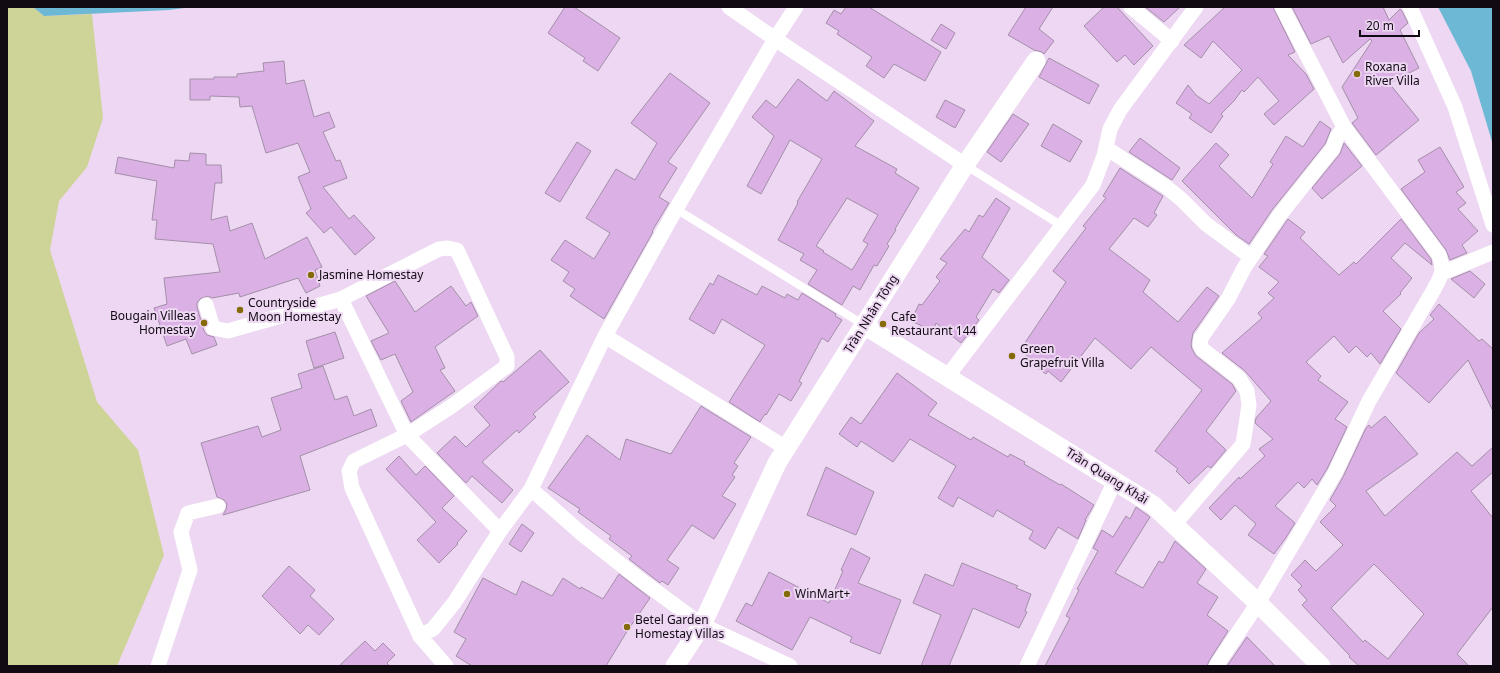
<svg xmlns="http://www.w3.org/2000/svg" width="1500" height="673" font-family="'Noto Sans',sans-serif">
<style>
.green{fill:#ced497}
.water{fill:#6cb8d5}
.building{fill:#dbb1e5;stroke:#a38fa8;fill-rule:evenodd}
.lines{fill:none;stroke-linecap:round;stroke-linejoin:round}
.service{stroke:#fff;stroke-width:8}
.minor{stroke:#fff;stroke-width:15}
.tertiary{stroke:#fff;stroke-width:19}
.poi-dot{fill:#856b07;stroke:#edd7f2;stroke-width:1.5}
.labels{text-anchor:middle;stroke-width:4;stroke-linejoin:round;paint-order:stroke}
.poi-label{font-size:12px;fill:#110a13;stroke:#edd7f2;text-anchor:start}
.street-label{font-size:12px;fill:#110a13;stroke:#edd7f2}
</style>
<rect width="100%" height="100%" fill="#edd7f2"/>
<path class="green" d="M7,7H33L44,16L92,14L103,118L87,167L59,201L50,250L97,402L138,450L164,555L117,666H7Z"/>
<path class="water" d="M33,7H192L169,10L44,16Z
M1438,7H1493V145L1471,71Z"/>
<path class="building" d="M565,7H574L620,38L598,71L583,61L585,58L548,33Z
M846,7H869L941,52L925,81L894,64L884,78L866,66L872,57L837,34L839,31L826,23L834,10L841,14Z
M1026,7H1053L1039,29L1054,41L1044,54L1042,52L1034,50L1008,35Z
M1104,7H1117L1153,46L1134,65L1125,55L1117,62L1084,26Z
M1145,7H1180L1164,22Z
M1225,7H1273L1295,52L1288,55L1306,74L1314,89L1274,125L1264,114L1279,101L1258,77L1244,92L1242,90L1234,101L1221,114L1223,116L1211,133L1189,118L1192,114L1176,103L1188,85L1196,95L1209,104L1242,70L1213,41L1201,58L1184,45Z
M1292,7H1383L1389,20L1400,9L1402,11L1408,23L1400,30L1419,68L1389,83L1419,120L1376,155L1352,123L1358,118L1342,87L1372,41L1370,39L1343,63L1329,36L1311,44Z
M941,24L955,33L946,49L931,40Z
M1049,58L1099,85L1089,104L1039,77Z
M284,61L286,84L304,80L314,117L329,112L335,127L323,132L336,161L340,160L347,178L323,187L349,219L354,215L375,238L355,255L331,227L324,233L306,213L311,209L298,177L310,172L298,143L266,153L252,106L240,107L239,97L210,96V100H190V79H214V77H237V74L264,71L263,63Z
M670,73L710,103L668,162L677,168L659,197L669,203L652,231L653,232L604,319L570,296L575,289L563,281L569,272L551,260L565,240L594,259L610,233L586,218L616,169L635,180L657,143L631,123Z
M798,79L827,101L834,91L874,121L855,146L897,169L895,173L919,188L895,229L896,230L887,244L889,246L877,266L874,265L860,290L853,286L842,305L808,284L817,270L800,260L804,254L778,240L798,203L797,202L822,159L790,140L761,194L747,186L774,136L752,117L766,100L776,108ZM847,198L878,215L863,241L868,244L852,270L823,252L824,251L816,246Z
M945,100L965,110L955,128L936,117Z
M1013,114L1029,124L1001,162L987,152Z
M1320,121L1331,129L1325,144L1272,210L1249,244L1236,235L1182,181L1216,143L1229,155L1219,166L1252,198L1273,164L1270,162L1286,136L1303,147Z
M1053,124L1082,141L1070,162L1041,146Z
M1140,138L1180,168L1172,180L1129,152Z
M577,142L591,151L560,202L545,193Z
M1344,143L1362,166L1322,199L1312,188L1340,154Z
M1440,147L1464,187L1456,192L1466,203L1458,209L1478,231L1462,245L1467,253L1450,260L1446,250L1401,189L1425,172L1418,160Z
M190,153L206,154V165H221L222,183H215L211,220L227,216L230,231L252,223L265,259L307,237L322,267L315,270L320,286L306,293L298,278L240,297L239,293L212,298L208,296L200,299L197,303V307L204,331L207,335L214,337L217,345L192,354L186,339L167,346L154,308L167,304L164,278L220,272L213,244L155,239L157,220H152L157,181L115,173L118,157L174,168L175,160L189,161Z
M1120,168L1163,196L1154,213L1157,215L1148,227L1134,218L1109,249L1150,280L1143,292L1178,322L1207,287L1219,296L1193,333L1191,344L1192,349L1196,356L1232,384L1236,391L1206,431L1226,450L1211,468L1208,466L1189,484L1176,471L1178,469L1155,451L1202,390L1151,347L1131,369L1095,338L1061,382L1048,371L1046,374L1033,365L1035,362L1020,350L1066,282L1053,271L1086,228L1083,226L1106,198L1103,196Z
M996,198L1010,208L982,257L1009,280L999,293L993,289L976,317L979,320L961,343L936,323L933,331L911,321L919,304L922,305L940,281L936,277L947,263L940,259L965,229L969,232L979,215L983,217Z
M1288,219L1305,232L1300,238L1339,275L1354,262L1356,264L1401,219L1431,259L1432,265L1405,243L1391,258L1412,278L1400,293L1401,294L1383,311L1401,329L1380,364L1371,353L1367,357L1356,346L1349,353L1334,336L1306,362L1321,376L1318,380L1348,402L1335,419L1347,427L1327,469L1317,485L1312,479L1304,488L1298,482L1275,506L1295,523L1285,539L1274,554L1248,535L1256,524L1235,505L1221,520L1209,508L1239,477L1240,479L1265,456L1259,449L1273,439L1255,423L1256,418L1271,401L1245,371L1222,353L1262,318L1258,313L1274,298L1268,293L1279,282L1259,267L1268,256L1264,254Z
M1470,271L1485,284L1474,298L1451,279Z
M718,275L757,295L762,286L785,298L787,294L798,300L802,293L836,314L835,316L842,320L828,342L822,338L799,381L802,383L791,401L779,394L766,415L765,414L760,422L729,402L765,345L722,319L714,334L689,319L710,283L713,285Z
M395,281L415,312L451,286L466,306L471,302L478,316L435,347L445,368L440,370L455,391L411,422L401,401L413,392L395,354L381,360L371,341L389,333L366,296Z
M1439,304L1479,341L1482,339L1493,349V411L1468,360L1429,403L1396,373L1419,333L1434,319L1430,315Z
M335,332L344,358L314,368L306,341Z
M540,350L569,382L533,414L536,417L519,433L517,430L482,462L513,490L502,503L472,476L466,483L437,453L455,436L466,447L490,425L474,407L501,381L503,382Z
M323,366L335,400L347,396L354,416L371,409L377,426L300,456L310,490L223,515L226,509L227,504L224,500L217,497L201,443L258,426L262,437L281,430L271,398L302,388L298,374Z
M897,373L937,403L928,415L971,440L973,437L1008,457L1010,454L1025,462L1024,464L1060,485L1061,484L1094,505L1085,520H1086L1078,539L1058,527L1045,549L1029,539L1033,531L997,510L993,517L958,497L953,507L938,498L956,466L910,439L893,462L861,441L857,447L839,434L851,417L861,424Z
M701,406L751,437L734,463L738,466L732,475L735,477L722,496L736,504L714,539L692,525L667,560L679,568L668,585L662,581L660,583L629,559L632,556L609,539L611,536L578,512L580,509L548,488L587,435L620,460L626,439L671,454Z
M1385,416L1418,454L1366,491L1385,516L1457,452L1472,466L1493,447V472L1471,491L1493,518V607L1457,654L1469,666H1359L1349,657L1350,656L1302,605L1307,600L1298,590L1302,586L1291,575L1305,560L1316,571L1343,545L1320,522L1336,506L1330,500L1343,477L1366,428L1369,425L1371,428ZM1374,564L1424,614L1388,659L1365,640L1363,642L1331,608Z
M399,456L416,475L425,466L454,496L442,508L467,531L457,543L458,544L439,563L417,540L436,522L386,469Z
M826,467L874,492L856,535L807,515Z
M1136,507L1150,517L1115,573L1143,588L1159,561L1163,563L1175,541L1206,569L1197,583L1218,597L1207,615L1228,631L1209,661L1207,666H1045L1070,618L1066,616L1079,590L1077,589L1098,551L1093,548L1102,530L1113,537L1126,516L1130,519Z
M522,524L534,533L521,552L509,544Z
M851,548L870,558L858,583L901,600L880,654L850,642L852,637L810,617L792,650L736,621L746,603L752,606L769,572L829,603L843,571L841,570Z
M962,563L1018,586L1016,588L1031,594L1025,611L1027,612L1019,628L973,608L949,666H921L941,615L913,603L925,574L953,586Z
M289,566L315,590L310,596L334,619L319,635L308,625L300,634L262,596Z
M619,574L650,598L626,633L606,666H472L456,656L466,639L454,632L483,578L516,595L522,581L552,596L563,578L580,589L581,587L603,599Z
M1247,637L1275,666H1227Z
M365,641L375,651L383,643L395,655L387,663L390,666H339Z"/>
<g class="lines">
<path class="service" d="M965,165L1062,226
M676,209L864,325"/>
<path class="minor" d="M796,7L775,39L965,165
M1131,7L1172,41
M1410,7L1455,107L1493,225
M1106,148L1165,186L1181,199L1206,224L1251,257
M1442,273L1493,252
M341,299L407,435L500,531
M206,305L213,328L228,331L341,299L439,249L448,248L457,250L507,357V366L449,408L407,435L354,461L349,471L352,488L420,636L446,666
M605,336L786,448
M947,377L1093,185L1104,156L1110,129L1120,110L1196,7
M531,489L582,534L642,581L702,625L790,666
M1174,525L1243,444L1249,405L1247,391L1239,378L1202,349L1200,345L1201,338L1228,299L1244,268L1279,216L1333,148L1337,137L1344,127
M420,636L433,629L454,603L500,531L531,489L605,336L676,209L775,39L729,7
M158,666L190,570L181,532L188,513L218,506
M1027,666L1115,481
M1216,666L1258,603L1335,473L1369,401L1433,291C1441,276 1445,272 1439,255L1344,127L1282,7"/>
<path class="tertiary" d="M864,325L1153,505L1258,603L1321,666
M675,666L702,625L777,463L965,165L1036,61"/>
</g>
<g class="poi-dot">
<circle cx="1357" cy="74" r="4"/>
<circle cx="311" cy="275" r="4"/>
<circle cx="240" cy="310" r="4"/>
<circle cx="204" cy="323" r="4"/>
<circle cx="883" cy="324" r="4"/>
<circle cx="1012" cy="356" r="4"/>
<circle cx="787" cy="594" r="4"/>
<circle cx="627" cy="627" r="4"/>
</g>
<g class="labels">
<g class="poi-label">
<text x="1365" y="71">Roxana<tspan x="1365" dy="14">River Villa</tspan></text>
<text x="319" y="279">Jasmine Homestay</text>
<text x="248" y="307">Countryside<tspan x="248" dy="14">Moon Homestay</tspan></text>
<text x="196" y="320" text-anchor="end">Bougain Villeas<tspan x="196" dy="14">Homestay</tspan></text>
<text x="891" y="321">Cafe<tspan x="891" dy="14">Restaurant 144</tspan></text>
<text x="1020" y="353">Green<tspan x="1020" dy="14">Grapefruit Villa</tspan></text>
<text x="795" y="598">WinMart+</text>
<text x="635" y="624">Betel Garden<tspan x="635" dy="14">Homestay Villas</tspan></text>
</g>
<g class="street-label">
<text transform="translate(871 314) rotate(-58)" y="4">Trần Nhân Tông</text>
<text transform="translate(1107 476) rotate(32)" y="4">Trần Quang Khải</text>
</g>
</g>
<rect width="1500" height="673" fill="none" stroke="#110a13" stroke-width="16"/>
<path d="M1360 30v6h59v-6" fill="none" stroke="#110a13" stroke-width="2"/>
<text x="1366" y="30" font-size="12" fill="#110a13" stroke="#edd7f2" stroke-width="3" paint-order="stroke">20 m</text>
</svg>
